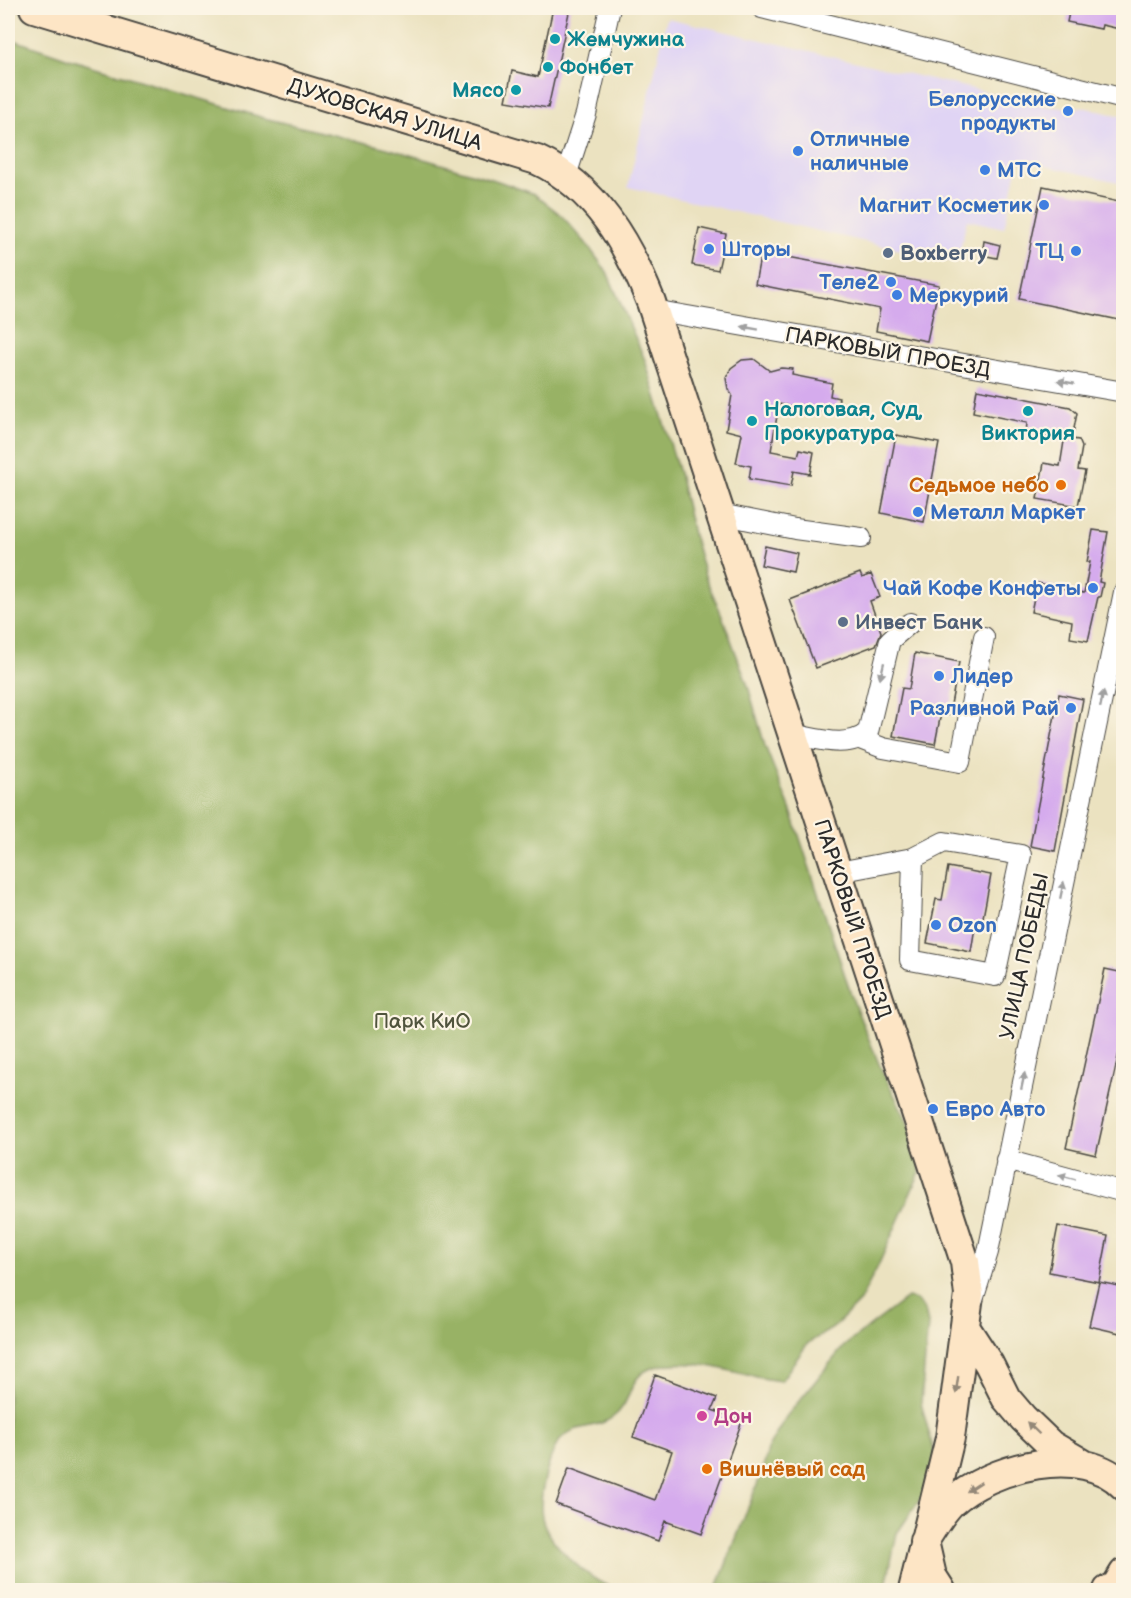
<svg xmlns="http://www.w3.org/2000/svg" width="1131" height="1598" font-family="'Balsamiq Sans',sans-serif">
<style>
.built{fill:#e0d4f4}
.forest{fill:#98b265;stroke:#626e48;stroke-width:1.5}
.building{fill:#d5abed}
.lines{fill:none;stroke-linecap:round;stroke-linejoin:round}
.street-casing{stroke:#484641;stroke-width:22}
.secondary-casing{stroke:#484641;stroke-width:32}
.street{stroke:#fff;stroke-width:20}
.secondary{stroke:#fde5c5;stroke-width:28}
.oneway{fill:#a0a0a0}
.oneway2{fill:#948878}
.culture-dot{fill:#0f9aa8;stroke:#fcf5e5;stroke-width:2}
.shop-dot{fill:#3f7fe0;stroke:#fcf5e5;stroke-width:2}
.service-dot{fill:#5c6f8a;stroke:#fcf5e5;stroke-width:2}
.food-dot{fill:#e8710a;stroke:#fcf5e5;stroke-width:2}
.hotel-dot{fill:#d1479c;stroke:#fcf5e5;stroke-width:2}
.labels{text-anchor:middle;stroke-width:4.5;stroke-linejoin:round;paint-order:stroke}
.culture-label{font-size:21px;font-weight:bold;fill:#0d838f;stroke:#fcf5e5;text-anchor:start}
.shop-label{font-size:21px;font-weight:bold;fill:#366cbe;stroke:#fcf5e5;text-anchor:start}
.street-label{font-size:21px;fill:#2b2b2b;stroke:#fcf5e5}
.service-label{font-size:21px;font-weight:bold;fill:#4e5e75;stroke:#fcf5e5;text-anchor:start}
.food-label{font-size:21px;font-weight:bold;fill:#c56008;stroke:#fcf5e5;text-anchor:end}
.park-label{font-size:21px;fill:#50543d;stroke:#fcf5e5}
.hotel-label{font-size:21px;font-weight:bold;fill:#b23c85;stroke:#fcf5e5;text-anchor:start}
</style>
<rect width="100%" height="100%" fill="#fcf5e5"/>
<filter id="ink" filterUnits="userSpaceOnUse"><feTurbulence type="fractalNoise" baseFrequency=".0167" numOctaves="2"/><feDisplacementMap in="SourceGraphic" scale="12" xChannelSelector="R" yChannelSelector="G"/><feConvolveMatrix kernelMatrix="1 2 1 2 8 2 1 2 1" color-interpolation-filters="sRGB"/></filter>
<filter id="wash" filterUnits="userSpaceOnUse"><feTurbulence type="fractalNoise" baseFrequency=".008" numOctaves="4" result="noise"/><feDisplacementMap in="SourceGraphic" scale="24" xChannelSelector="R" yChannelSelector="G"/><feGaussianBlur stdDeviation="1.35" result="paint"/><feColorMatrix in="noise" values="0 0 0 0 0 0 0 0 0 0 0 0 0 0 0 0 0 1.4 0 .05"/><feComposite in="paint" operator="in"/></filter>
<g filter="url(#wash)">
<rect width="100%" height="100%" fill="#ebe2c0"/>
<path class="built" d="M667,18L1051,107L1086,108L1123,117V183L1019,160L1004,228L967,220L957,263L628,187Z"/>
<path class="forest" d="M8,38L69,59L264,118L387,148L498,181L534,194L561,215L585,242L607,272L645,360L679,473L693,534L706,579L721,613L748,686L765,746L791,811L854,1003L882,1071L920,1146V1172L878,1266L860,1301L833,1328L808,1343L781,1381C740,1377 696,1355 655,1367C626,1375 634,1402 613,1417C598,1429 576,1424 563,1437C553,1447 549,1461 546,1474C542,1489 538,1508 544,1524C552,1545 581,1571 600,1582C607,1586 615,1588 622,1590H8Z
M907,1298L916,1300L925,1310L928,1324L921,1403L935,1455L930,1485L897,1533L885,1590H716L762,1472L769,1446L786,1417L844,1346Z"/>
<g id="blocks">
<path class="building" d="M553,8H570L548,108L506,101L512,71L538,77Z
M1070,8H1124V30L1102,25L1101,29L1067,22Z
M1043,186L1124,203V321L1019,299Z
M699,228L726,234L718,270L692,265Z
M984,241L1000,245L997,258L982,255Z
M761,252L939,285L927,341L876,331L880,309L755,284Z
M754,359L770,371L781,368L793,369L792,375L832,383L830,396L839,398L835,414L779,404L771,451L798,456L800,449L814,452L810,474L794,471L791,486L749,479L751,466L736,463L742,434L726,430L732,395L728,389L726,378L731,368L742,360Z
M977,389L1070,407L1077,413L1072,439L1079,440L1082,447L1078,470L1085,471L1078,506L1037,499L1044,463L1060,466L1064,441L1026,433L1027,423L973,412Z
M896,435L939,443L924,522L881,513Z
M1093,530L1108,532L1099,582L1103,583L1100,597H1098L1088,641L1070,638L1072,621L1031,612L1037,583L1084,593L1090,562H1087Z
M765,546L797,553L793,572L761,565Z
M860,573L862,578L871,574L880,597L870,601L881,632L876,645L816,668L790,600Z
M915,653L959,662L949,715L941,713L935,744L893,736L902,688L909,689Z
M1059,694L1083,699L1055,851L1030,846Z
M948,867L991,875L981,928L975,927L971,952L927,943L936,899L942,900Z
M1105,969L1124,973V1030L1096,1155L1066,1148Z
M1058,1226L1108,1236L1099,1282L1049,1272Z
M1099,1282L1124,1287V1334L1089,1326Z
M655,1375L717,1398L712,1410L742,1421L701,1534L665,1521L658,1541L556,1504L569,1468L655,1500L672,1451L633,1437Z"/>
</g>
</g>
<g filter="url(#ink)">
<use href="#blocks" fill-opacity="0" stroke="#484641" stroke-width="1.5"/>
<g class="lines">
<g class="street-casing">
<path id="street" d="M762,8L1124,99
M566,176L586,114L610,8
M653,310L1124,392
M720,514L795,529L861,538
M791,734C816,738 848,750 868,732L890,640L910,623
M860,739L883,748L960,762L984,637
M838,872L913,858L910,960L995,976L1021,855L944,842L913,858
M1006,1160L1124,1192
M973,1300L988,1252L1124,592"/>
</g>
<g class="secondary-casing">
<path id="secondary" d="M34,8L537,160C596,187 628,244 651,302L965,1262L969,1295L950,1438L913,1590
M965,1327L989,1364L1006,1398L1023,1418L1051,1445L1082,1463
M941,1590L932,1576L924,1541C933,1528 940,1514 951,1503C990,1467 1083,1442 1124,1486
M1108,1590L1116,1586L1124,1573"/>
</g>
<use href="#street" class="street"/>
<use href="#secondary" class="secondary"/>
</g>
<defs><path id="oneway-solid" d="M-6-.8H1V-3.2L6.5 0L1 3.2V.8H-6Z" transform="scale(1.5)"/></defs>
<g class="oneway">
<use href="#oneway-solid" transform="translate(750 328) rotate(-170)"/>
<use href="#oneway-solid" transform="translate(1066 382) rotate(-170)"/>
<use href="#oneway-solid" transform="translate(882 671) rotate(103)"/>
<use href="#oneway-solid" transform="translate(1102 699) rotate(-78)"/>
<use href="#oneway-solid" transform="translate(1062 890) rotate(-78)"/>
<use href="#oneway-solid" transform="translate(1023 1081) rotate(-78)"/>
<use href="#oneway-solid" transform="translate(1067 1177) rotate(-165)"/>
</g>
<g class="oneway2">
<use href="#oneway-solid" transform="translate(957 1385) rotate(98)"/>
<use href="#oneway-solid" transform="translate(1033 1428) rotate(-136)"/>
<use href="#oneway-solid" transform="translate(974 1487) rotate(147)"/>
</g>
</g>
<g class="culture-dot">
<circle cx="555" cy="39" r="6"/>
<circle cx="548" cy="67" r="6"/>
<circle cx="516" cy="90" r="6"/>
<circle cx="1028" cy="411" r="6"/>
<circle cx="752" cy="421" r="6"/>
</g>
<g class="shop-dot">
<circle cx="1068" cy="111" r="6"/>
<circle cx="798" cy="151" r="6"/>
<circle cx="985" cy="170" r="6"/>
<circle cx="1044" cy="205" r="6"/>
<circle cx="709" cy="249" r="6"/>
<circle cx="1076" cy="251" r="6"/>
<circle cx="891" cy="282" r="6"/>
<circle cx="897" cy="295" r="6"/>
<circle cx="918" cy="512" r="6"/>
<circle cx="1093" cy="588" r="6"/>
<circle cx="939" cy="676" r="6"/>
<circle cx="1071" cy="708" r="6"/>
<circle cx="936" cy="925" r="6"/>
<circle cx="933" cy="1109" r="6"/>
</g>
<g class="service-dot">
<circle cx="888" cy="253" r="6"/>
<circle cx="843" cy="622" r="6"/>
</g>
<g class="food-dot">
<circle cx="1061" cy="485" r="6"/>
<circle cx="707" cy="1469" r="6"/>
</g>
<circle class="hotel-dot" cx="702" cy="1416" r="6"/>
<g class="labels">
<g class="culture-label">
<text x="567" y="46">Жемчужина</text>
<text x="560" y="74">Фонбет</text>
<text x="504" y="97" text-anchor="end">Мясо</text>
<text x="764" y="416">Налоговая, Суд,<tspan x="764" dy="24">Прокуратура</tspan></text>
<text x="1028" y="440" text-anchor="middle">Виктория</text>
</g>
<g class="shop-label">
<text x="1056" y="106" text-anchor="end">Белорусские<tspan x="1056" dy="24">продукты</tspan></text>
<text x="810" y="146">Отличные<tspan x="810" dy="24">наличные</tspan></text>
<text x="997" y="177">МТС</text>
<text x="1032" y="212" text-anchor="end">Магнит Косметик</text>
<text x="721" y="256">Шторы</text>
<text x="1064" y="258" text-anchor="end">ТЦ</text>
<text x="879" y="289" text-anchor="end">Теле2</text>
<text x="909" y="302">Меркурий</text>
<text x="930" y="519">Металл Маркет</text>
<text x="1081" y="595" text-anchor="end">Чай Кофе Конфеты</text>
<text x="951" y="683">Лидер</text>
<text x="1059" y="715" text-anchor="end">Разливной Рай</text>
<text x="948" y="932">Ozon</text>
<text x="945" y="1116">Евро Авто</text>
</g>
<g class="street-label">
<text transform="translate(385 114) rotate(17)" y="7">ДУХОВСКАЯ УЛИЦА</text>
<text transform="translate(888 352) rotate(10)" y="7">ПАРКОВЫЙ ПРОЕЗД</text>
<text transform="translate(853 919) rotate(72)" y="7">ПАРКОВЫЙ ПРОЕЗД</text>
<text transform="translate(1024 956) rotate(-78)" y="7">УЛИЦА ПОБЕДЫ</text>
</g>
<g class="service-label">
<text x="900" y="260">Boxberry</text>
<text x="855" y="629">Инвест Банк</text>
</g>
<g class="food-label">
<text x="1049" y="492">Седьмое небо</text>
<text x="719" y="1476" text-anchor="start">Вишнёвый сад</text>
</g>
<g class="park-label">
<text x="422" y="1028">Парк КиО</text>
</g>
<g class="hotel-label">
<text x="714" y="1423">Дон</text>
</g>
</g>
<rect width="1131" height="1598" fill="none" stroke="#fcf5e5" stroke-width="30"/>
</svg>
